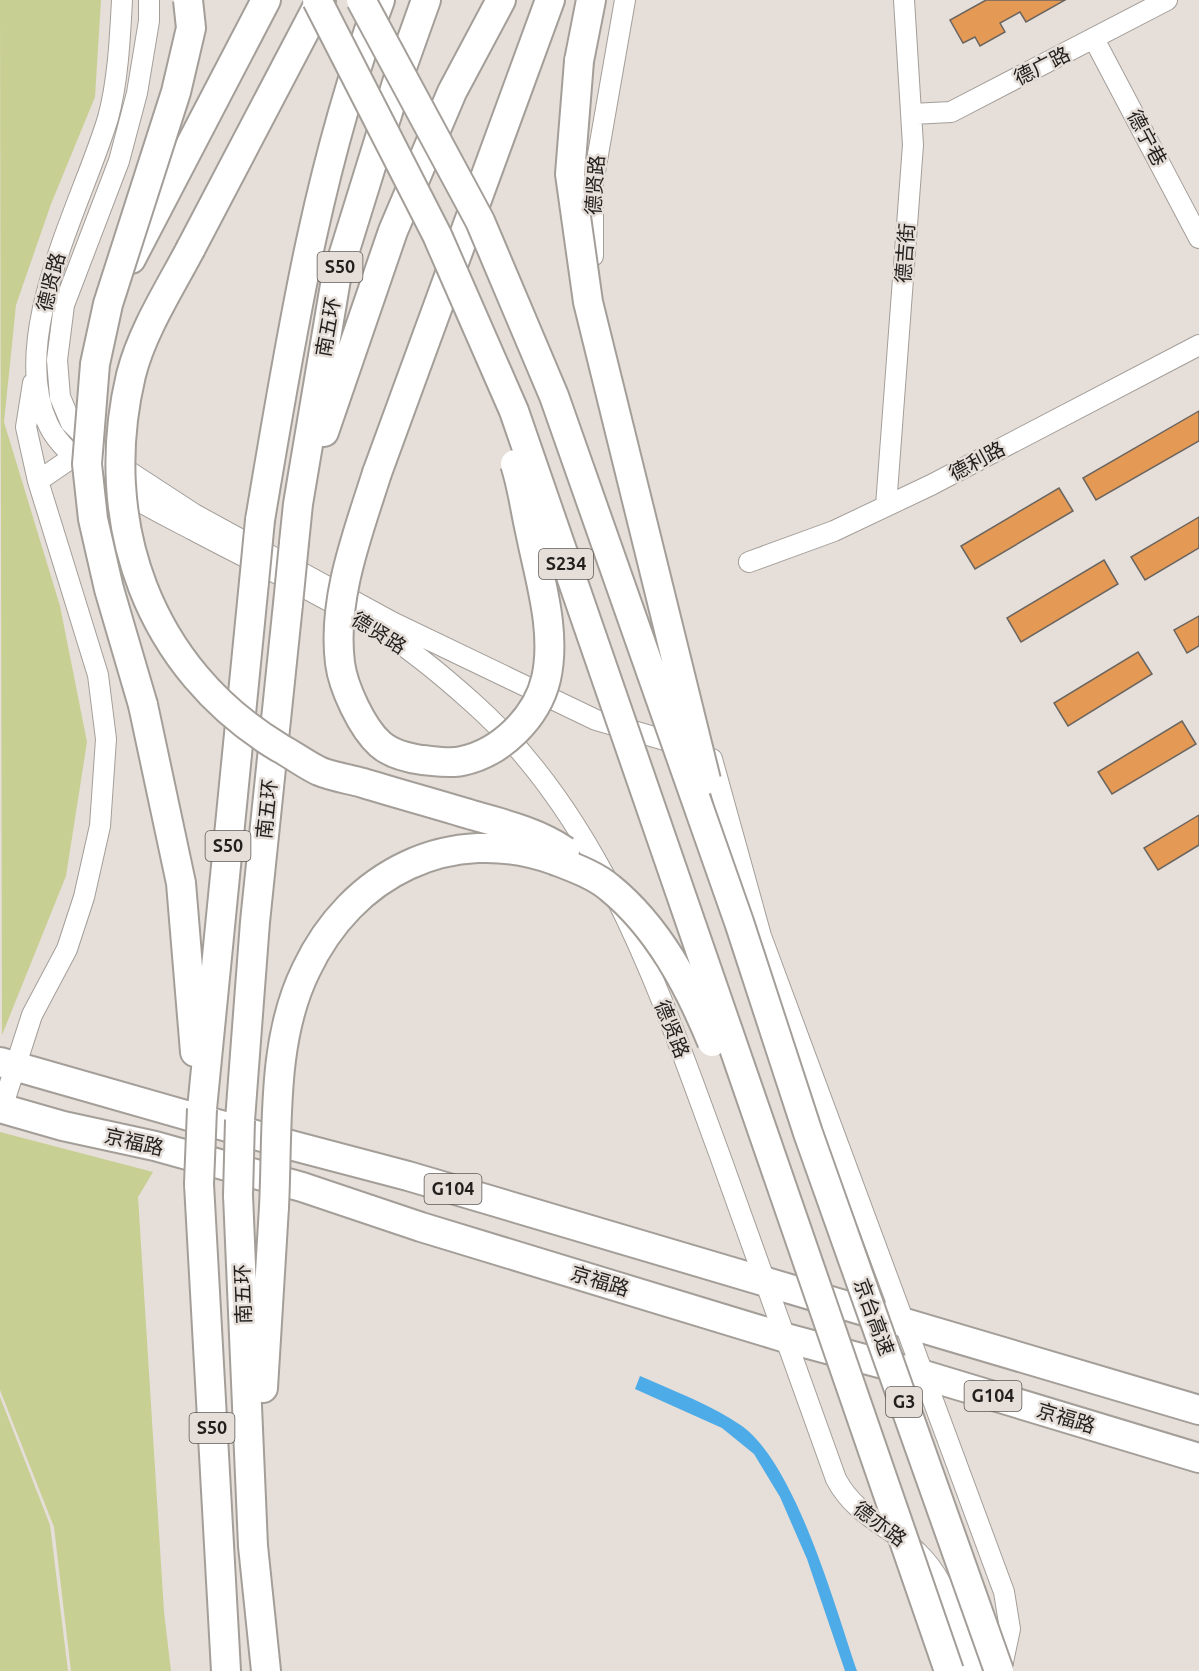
<svg xmlns="http://www.w3.org/2000/svg" width="1199" height="1671" font-family="Ubuntu,'Noto Sans SC',sans-serif">
<style>
.green{fill:#c8cf92}
.water{fill:#4dace7}
.building{fill:#e49954;stroke:#6b6560;stroke-width:1.5}
.lines{fill:none;stroke-linecap:round;stroke-linejoin:round}
.minor-casing{stroke:#a49e99;stroke-width:22}
.highway-casing{stroke:#a49e99;stroke-width:32}
.minor{stroke:#fff;stroke-width:20}
.highway{stroke:#fff;stroke-width:28}
.highway-bridge-casing{stroke:#a49e99;stroke-width:32;stroke-linecap:butt}
.highway-bridge{stroke:#fff;stroke-width:28}
.labels{text-anchor:middle;stroke-width:5;stroke-linejoin:round;paint-order:stroke}
.shield{fill:#e5ded9;stroke:#5c5855;stroke-width:1.5}
.shield-label{font-size:18px;font-weight:bold;fill:#221f1d}
.street-label{font-size:20px;fill:#221f1d;stroke:#e5ded9}
</style>
<rect width="100%" height="100%" fill="#e5ded9"/>
<path class="green" d="M0,0H101L95,97L51,204L16,305L4,422L60,606L87,742L66,876L2,1035Z
M0,1132L153,1172L138,1197L164,1612L171,1671H71L54,1527L0,1390Z
M0,1397L50,1525L68,1671H0Z"/>
<path class="water" d="M640,1376C674,1391 712,1405 742,1426C796,1465 835,1607 857,1671H845L807,1559L780,1497L754,1454L722,1428L635,1389Z"/>
<path class="building" d="M986,0H1065L1026,22L1020,12L1000,23L1005,32L980,46L975,37L963,43L950,20Z
M1199,411V441L1096,500L1083,478Z
M1059,488L1073,511L975,569L961,546Z
M1199,517V548L1145,580L1131,557Z
M1104,560L1118,584L1021,642L1007,618Z
M1199,616V646L1187,653L1174,630Z
M1138,652L1152,674L1068,726L1054,703Z
M1182,721L1196,744L1112,794L1098,772Z
M1199,815V845L1158,870L1144,848Z"/>
<g class="lines">
<g class="minor-casing">
<path id="minor" d="M122,0C120,38 118,81 108,118C83,202 7,337 48,424C68,468 151,508 193,530C255,563 319,593 378,629C411,649 443,676 472,702C603,818 660,993 719,1153C758,1261 797,1370 836,1479C857,1519 895,1527 923,1558C951,1588 959,1633 972,1671
M149,0V21L137,93L119,161L64,305L57,360L60,397L71,423L102,454L194,514L392,622L596,720L685,746
M1094,39L1199,238
M912,114L951,112L1167,0
M593,256V183L625,0
M38,481L73,457
M886,506L913,145L904,0
M749,562L834,531L931,485L1199,345
M712,759L761,936L1004,1592L1010,1629L1001,1671
M2,1108L32,1015L67,949L84,897L100,826L106,739L98,675L38,481L26,427L33,383"/>
</g>
<g class="highway-casing">
<path id="highway" d="M579,61L591,0
M191,248L321,0
M131,259L266,0
M324,432L393,231L452,92L501,0
M377,473L550,0
M260,520C290,344 317,167 380,0
M294,543L298,504L336,279L400,73L426,0
M143,705L181,883L195,1052
M0,1062L294,1146L408,1176L1199,1410
M0,1108L63,1126L155,1146L302,1187L421,1227L786,1338L924,1375L1199,1458
M202,1109L254,582
M240,1120L255,922L288,604
M199,1184L226,1671
M238,1195L253,1546L266,1671
M263,1388L274,1207"/>
</g>
<use href="#minor" class="minor"/>
<use href="#highway" class="highway"/>
<g class="highway-bridge-casing">
<path id="highway-bridge" d="M317,0L437,235L514,411L949,1671
M361,0L480,221L554,396L739,922L808,1133L999,1671
M579,61L570,174L588,302L706,780
M191,248C170,288 142,331 131,375C96,522 148,669 280,748C293,755 306,765 319,771C333,777 349,779 363,783C399,794 436,804 472,815C504,824 537,832 565,851
M377,473C358,533 332,599 340,663C343,687 362,728 380,744C390,753 408,758 422,760C434,761 450,764 462,761C501,753 537,717 546,679C557,631 539,577 530,531C525,509 522,485 515,464
M254,582L260,520
M288,604L294,543
M143,705L109,589L93,519L87,464L95,364L108,304L176,92L191,28L188,0
M199,1184L202,1109
M238,1195L240,1120
M274,1207C278,1129 271,1041 306,970C351,874 450,823 554,860C572,867 595,875 610,888C658,927 689,986 712,1042"/>
</g>
<use href="#highway-bridge" class="highway-bridge"/>
</g>
<g class="labels">
<g class="shield">
<rect x="317.5" y="252" width="45" height="30" rx="4.5"/>
<rect x="539" y="549" width="54" height="30" rx="4.5"/>
<rect x="205.5" y="831" width="45" height="30" rx="4.5"/>
<rect x="424.5" y="1174" width="57" height="30" rx="4.5"/>
<rect x="964.5" y="1381" width="57" height="30" rx="4.5"/>
<rect x="886" y="1387" width="36" height="30" rx="4.5"/>
<rect x="189.5" y="1413" width="45" height="30" rx="4.5"/>
</g>
<g class="shield-label">
<text x="340" y="273">S50</text>
<text x="566" y="570">S234</text>
<text x="228" y="852">S50</text>
<text x="453" y="1195">G104</text>
<text x="993" y="1402">G104</text>
<text x="904" y="1408">G3</text>
<text x="212" y="1434">S50</text>
</g>
<g class="street-label">
<text transform="translate(1042 66) rotate(-27)" y="7">德广路</text>
<text transform="translate(1147 138) rotate(62)" y="7">德宁巷</text>
<text transform="translate(595 185) rotate(-86)" y="7">德贤路</text>
<text transform="translate(905 253) rotate(-86)" y="7">德吉街</text>
<text transform="translate(51 282) rotate(-76)" y="7">德贤路</text>
<text transform="translate(328 327) rotate(-80)" y="7">南五环</text>
<text transform="translate(977 461) rotate(-28)" y="7">德利路</text>
<text transform="translate(379 633) rotate(32)" y="7">德贤路</text>
<text transform="translate(267 809) rotate(-84)" y="7">南五环</text>
<text transform="translate(672 1029) rotate(68)" y="7">德贤路</text>
<text transform="translate(134 1142) rotate(13)" y="7">京福路</text>
<text transform="translate(600 1281) rotate(17)" y="7">京福路</text>
<text transform="translate(243 1294) rotate(-92)" y="7">南五环</text>
<text transform="translate(874 1317) rotate(70)" y="7">京台高速</text>
<text transform="translate(1066 1418) rotate(17)" y="7">京福路</text>
<text transform="translate(880 1524) rotate(37)" y="7">德亦路</text>
</g>
</g>
</svg>
